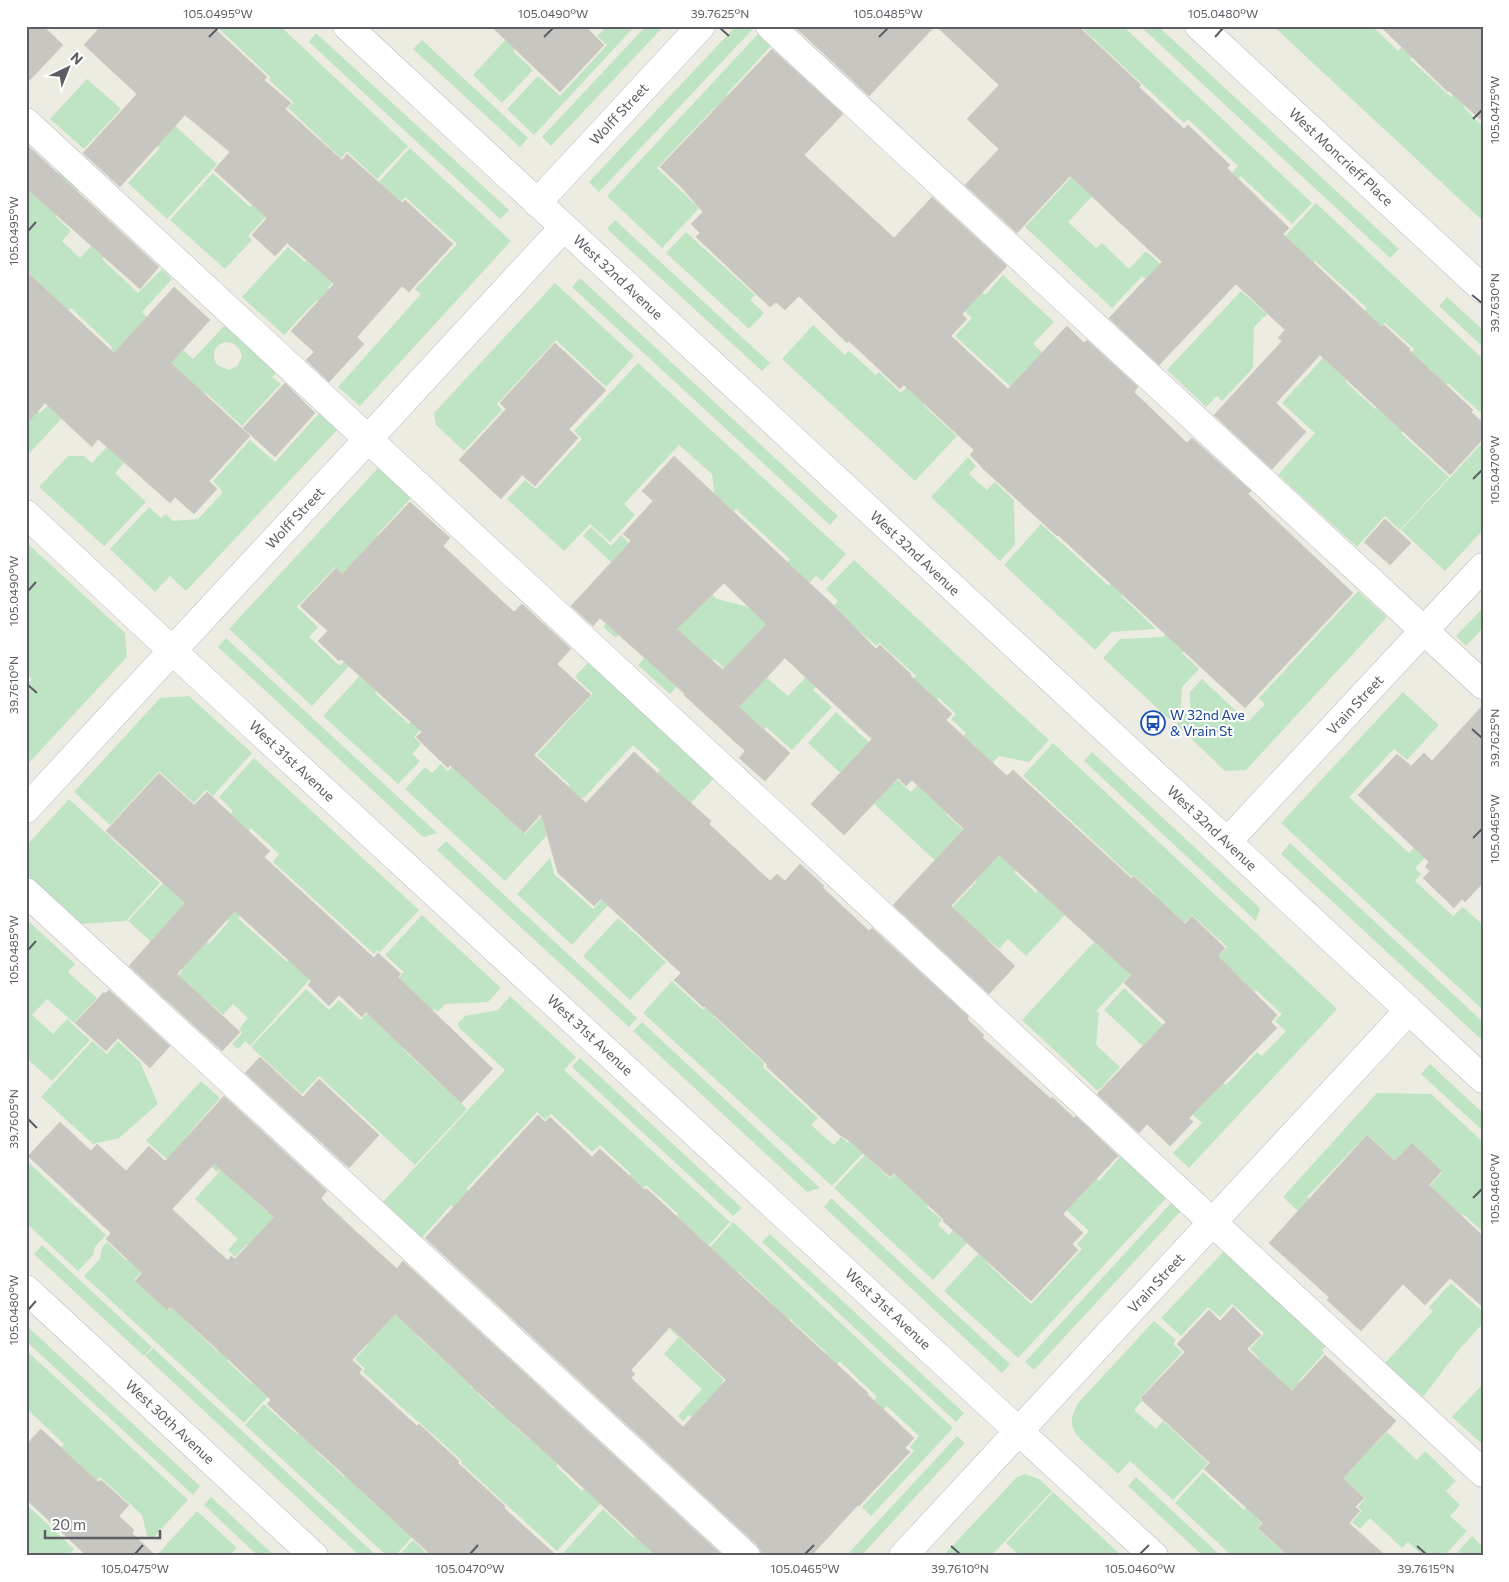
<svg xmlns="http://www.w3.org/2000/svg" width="1509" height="1582" font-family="Commissioner,sans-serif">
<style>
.green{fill:#bfe4c3;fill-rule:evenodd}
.building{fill:#c8c6c0;stroke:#d1cec1;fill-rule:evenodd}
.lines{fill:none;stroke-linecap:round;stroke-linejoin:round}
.minor-casing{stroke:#babbc1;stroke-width:29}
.minor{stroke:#fff;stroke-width:28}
.ticks{fill:none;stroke:#5b5d63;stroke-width:2}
.labels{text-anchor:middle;stroke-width:4;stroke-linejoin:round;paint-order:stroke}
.street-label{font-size:14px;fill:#5b5d63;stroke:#fff}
.transit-label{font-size:14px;fill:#164399;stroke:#fff;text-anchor:start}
.neatline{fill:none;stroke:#5b5d63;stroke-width:2}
.ticks-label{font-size:12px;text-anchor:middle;fill:#5b5d63}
</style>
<rect width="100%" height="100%" fill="#edece2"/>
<path class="green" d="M216,26H280L408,146L377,179L347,151L341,158L288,108L293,102L269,80L271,78Z
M518,26H536L513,51L533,70L502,103L473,75Z
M602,26H635L534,135L507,109L538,76L560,96L607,45L597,36L603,30Z
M646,26H664L551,146L542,137Z
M736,26H748L752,30L599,192L589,182Z
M1080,26H1123L1312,203L1292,224L1241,176L1222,196L1216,190L1238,166L1188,119L1184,123Z
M1140,26H1158L1399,249L1390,258Z
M1273,26H1372L1398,51L1408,40L1440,26L1410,59L1451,97L1483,63V86L1463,107L1483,126V221Z
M316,33L509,210L500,219L309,42Z
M758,34L771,46L726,95L743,111L732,123L715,107L657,168L699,208L662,248L607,196Z
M422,40L528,138L520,147L413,49Z
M87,79L121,109L84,149L50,119Z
M163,115L217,164L167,219L128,183L160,148L146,135Z
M313,137L327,150L248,236L252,240L225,269L170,220L213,173L250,207Z
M410,148L511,241L360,406L338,387L421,294L415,289L457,244L405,197L334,273L313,254Z
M1078,170L1099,189L1068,222L1096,248L1102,243L1129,269L1146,251L1181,283L1167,298L1142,276L1112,308L1025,227Z
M59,171L79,190L55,216L71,231L62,241L80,258L111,225L122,236L102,259L138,293L162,269L172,279L142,312L152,322L119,357L111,349L112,347L71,308L67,312L26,275V188L36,196Z
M1316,203L1483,359V435L1474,426L1483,415L1448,383L1445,386L1410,354L1414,349L1385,323L1373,335L1356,320L1367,308L1315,261L1304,272L1276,246Z
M615,220L770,363L762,371L607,229Z
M686,232L755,295L750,300L764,313L749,329L666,253Z
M288,247L305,262L311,255L337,278L328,288L340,299L330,311L317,300L284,335L242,297Z
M945,258L985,295L1003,275L1054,322L1033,344L1043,353L1011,387L955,336L972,318L928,277Z
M580,278L838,516L830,525L572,287Z
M555,283L634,356L606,387L556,340L497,404L502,410L464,451L436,425L434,413Z
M1241,291L1267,314L1254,327L1253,368L1222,401L1217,396L1206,407L1167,370Z
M1447,297L1483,330V347L1439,306Z
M227,323L278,371L272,377L281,384L242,426L206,393L196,403L167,413L154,324L193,359ZM226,342C236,343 240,348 242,357L237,366L229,370L217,365C211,355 214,344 226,342Z
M813,325L845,355L849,351L876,375L879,372L901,393L914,379L931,395L923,405L957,436L915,481L782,359Z
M1353,325L1348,376L1345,381L1375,409L1379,405L1442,388L1401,433L1449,477L1400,530L1385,516L1357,547L1278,475L1315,433L1282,403Z
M117,359L26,457V400L40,413L48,405Z
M638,363L846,554L822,581L816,576L806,586L752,600L790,559L736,509L691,558L716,507L712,474L679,445L624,504L635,515L610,542L590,524L564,551L507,499L525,480L536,489L582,439L574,431Z
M150,400L165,414L122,460L124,463L115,473L146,502L104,546L39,487L68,456H84L92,463Z
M321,411L339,428L186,591L170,576L155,592L110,549L149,507L161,518L166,514L173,521L198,519L223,492L213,481L250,440L275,462Z
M1483,442V530L1445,571L1401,530Z
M968,457L976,466L969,474L987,490L995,482L1014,500L1015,545L1000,561L931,497Z
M378,468H383L413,496L377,535L423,578L388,616L335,567L297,607L318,627L309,637L340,666L382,621L387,625L312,706L229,629Z
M1041,524L1109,586L1163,529L1173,539L1121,596L1156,629L1112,632L1095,650L1004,565Z
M591,527L611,546L621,535L671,583L650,602L616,638L603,627L639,588L583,536Z
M26,542L125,633L127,657L26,766V686L32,679L26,674Z
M854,560L1049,740L1029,762L999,756L946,814L991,856L955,879L808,743L836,712L896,767L890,773L911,792L966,733L951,719L956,714L939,698L933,703L873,739L857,725L869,712L877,719L916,676L880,643L877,646L860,632L840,653L828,611L838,601L826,589Z
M707,590L717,599L753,608L768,622L739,653L727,671L714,659L684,691L677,686L670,694L638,665L648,654L653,658L678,630L656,609Z
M1358,591L1387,617L1246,770L1225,771L1176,724L1190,709V692L1202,679L1248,722L1265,704L1259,698Z
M1235,596L1182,653L1199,669L1182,687L1181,707L1169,719L1103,658L1120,639L1163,637L1198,601Z
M1483,608V628L1466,646L1456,636Z
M226,638L437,833L423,837L218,647Z
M594,656L720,772L652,844L594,807L588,801L610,777L633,799L660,770L633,745L584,798L582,797L505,881L405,789L425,767L432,773L441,764L448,771L496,718L529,750L485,798L525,834L570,785L537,755L593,694L575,677Z
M814,668L824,677L813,690L832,707L792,750L766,727L746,749L720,726L766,677L788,696Z
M365,670L381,685L375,693L409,724L457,673L465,681L414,737L421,744L412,754L420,761L398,784L323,716Z
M1403,692L1439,725L1407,760L1394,749L1349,797L1409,853L1456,802L1468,812L1415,868L1421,874L1415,881L1453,916L1463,907L1483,925V1010L1281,823Z
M189,696L252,753L213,796L206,790L194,803L159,771L110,825L74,792L160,698Z
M1053,743L1337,1009L1189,1168L1173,1153L1202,1123L1154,1078L1163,1065L1104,1010L1124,988L1226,1085L1257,1052L1262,1056L1286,1031L1275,1021L1282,1014L1256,990L1248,998L1240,990L1246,983L1218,957L1227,947L1192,915L1183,924L1180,922L1096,1011L1099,1013L1096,1045L1120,1067L1098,1091L1022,1020L1094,942L1113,959L1163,907L1151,896L1154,893L1134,875L1132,877L1023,776Z
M1092,752L1260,908L1256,921L1084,761Z
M254,758L419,910L380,952L377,950L374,954L273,862L279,854L251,828L246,833L228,817L233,811L219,797Z
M69,799L160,883L126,921L78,924L26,876V846Z
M1046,801L1025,860L1014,872L1036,893L1049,879L1114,863L1026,956L1008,939L999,949L988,939L965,962L931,930L977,881L973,878Z
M446,841L637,1018L629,1027L437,850Z
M1290,843L1483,1022V1041L1281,854Z
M550,858L554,874L593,909L613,888L619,893L572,945L517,894Z
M177,868L213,901L190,927L209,944L229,921L213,906L279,872L238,918L287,962L328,917L318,970L250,1046L246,1041L238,1049L232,1044L242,1033L239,1029L248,1018L233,1004L223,1015L212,1005L205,1013L191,1001L165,1000L159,996L183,970L128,921Z
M422,915L501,988L488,1002L445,1004L438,1012L434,1009L410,1036L412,1039L403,1049L467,1109L415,1165L319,1076L302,1094L251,1047L306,989L329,1010L339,1000L361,1020L404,972L385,955Z
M618,918L666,962L630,1000L583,956Z
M26,919L75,964L68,972L97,998L74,1023L47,999L32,1015L53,1034L67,1019L90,1040L52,1081L26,1058Z
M672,981L703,1010L711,1001L720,1008L713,1016L765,1064L763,1067L818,1118L811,1125L834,1145L841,1137L848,1143L853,1138L866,1150L832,1186L643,1013Z
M510,996L576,1057L564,1070L730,1222L709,1245L694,1232L686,1240L669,1224L678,1214L646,1185L637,1194L623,1184L631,1174L600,1145L592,1152L551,1114L545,1120L537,1112L467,1188L474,1226L451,1205L421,1239L382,1203L505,1070L459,1028L458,1023L465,1016L498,1010Z
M642,1022L820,1188L807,1192L633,1031Z
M92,1041L107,1054L118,1041L140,1062L158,1104L119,1138L93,1144L41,1097Z
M580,1058L742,1208L733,1216L572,1067Z
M1430,1064L1483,1113V1131L1421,1074Z
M201,1081L220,1098L189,1133L224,1165L217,1172L190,1146L168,1160L146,1141Z
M1377,1093L1431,1094L1483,1142V1232L1463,1214L1454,1223L1385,1233L1443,1172L1413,1143L1396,1161L1367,1134L1307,1197L1328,1218L1311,1223L1283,1197Z
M1105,1134L1170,1194L1018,1358L944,1291L1053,1173L1015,1233L987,1263L1031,1304L1082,1249L1077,1244L1089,1231L1057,1201L1086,1169L1099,1181L1120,1157L1101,1138Z
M865,1155L890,1179L895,1173L973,1157L927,1207L942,1220L938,1225L949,1235L953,1230L967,1243L933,1280L834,1188Z
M26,1160L106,1235L95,1247L93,1255L78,1271L26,1223Z
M226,1164L246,1192L267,1212L302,1174L300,1235L328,1205L343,1218L313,1251L267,1261L247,1244L235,1257L228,1250L238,1239L195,1199Z
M831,1198L1010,1364L1002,1373L824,1207Z
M1172,1202L1181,1211L1034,1370L1025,1362Z
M173,1211L186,1223L134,1280L168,1311L221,1253L228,1260L178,1314L217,1351L271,1293L234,1354L227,1361L252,1384L258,1378L270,1394L244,1423L84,1276L100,1259L102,1247L107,1242L127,1261Z
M733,1222L953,1428L871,1516L862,1507L914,1451L910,1447L919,1436L887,1406L878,1416L817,1462L877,1397L840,1361L831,1370L768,1417L827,1353L790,1319L781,1329L766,1313L773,1304L739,1272L678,1337L670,1329L721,1274L710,1247Z
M770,1234L964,1413L956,1422L762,1242Z
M42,1245L152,1347L144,1356L34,1254Z
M1228,1247L1300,1322L1326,1346L1322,1350L1324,1353L1299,1381L1338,1417L1186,1439L1260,1359L1250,1349L1264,1333L1232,1304L1220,1317L1208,1307L1181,1336L1161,1318Z
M1451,1283L1483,1312V1323L1458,1351L1423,1397L1385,1363L1433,1311L1429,1307Z
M415,1290L439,1312L417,1336L472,1386L471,1387L494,1409L523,1378L539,1393L511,1423L530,1440L555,1413L582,1438L556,1466L582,1491L606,1465L602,1502L557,1551L461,1463L462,1461L419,1422H418L363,1372L365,1369L355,1359L368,1345L339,1320Z
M1154,1321L1176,1340L1173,1344L1182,1352L1140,1398L1142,1401L1134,1410L1156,1429L1163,1421L1208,1463L1173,1500L1130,1461L1118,1474C1109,1466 1100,1457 1091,1449C1073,1433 1065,1425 1079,1402Z
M26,1325L200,1486L193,1495L26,1341Z
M679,1337L724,1380L722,1382L725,1386L731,1454L689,1415L683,1421L678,1416L702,1389L664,1354Z
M153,1348L377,1556H360L145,1356Z
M26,1350L188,1500L152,1539L147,1535L142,1515L100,1477L54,1526L26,1500V1485L64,1444L26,1408Z
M1483,1384V1445L1452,1417Z
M264,1404L297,1434L305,1424L324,1441L316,1451L344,1477L354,1467L363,1493L398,1525L405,1519L412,1537L395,1556H387L245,1425Z
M1387,1432L1417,1460L1425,1451L1456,1481L1446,1491L1460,1505L1450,1516L1467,1531L1444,1556H1423L1408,1542L1402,1548L1370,1518L1360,1529L1352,1522L1362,1511L1358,1507L1365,1498L1349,1483L1341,1492L1332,1483L1367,1446L1371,1449Z
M957,1436L965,1443L861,1556H846Z
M1203,1472L1244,1510L1276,1476L1292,1490L1257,1528L1287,1556H1232L1175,1503Z
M1025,1474L1039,1479L1052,1491L991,1556H943L1016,1478Z
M1136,1477L1221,1556H1203L1128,1486Z
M1053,1492L1122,1556H1020L1006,1543Z
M211,1497L275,1556H258L204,1505Z
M26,1504L74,1549L68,1556H26Z
M664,1505L682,1521L649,1556L561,1555L603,1509L634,1538Z
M197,1511L237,1548L229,1556H156Z
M1472,1536L1483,1547V1556H1454Z
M413,1540L429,1556H398Z"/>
<path class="building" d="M26,26H43L63,45L26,84Z
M101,26H212L267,77L264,80L291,103L285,109L342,160L347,154L402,203L405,200L453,244L409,292L402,286L357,337L364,344L329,382L306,360L314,352L291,331L334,284L287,243L275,256L252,235L267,218L214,170L230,152L185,115L120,187L83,153L137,94L84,45Z
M491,26H585L604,45L560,92Z
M794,26H935L869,96Z
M936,26H1078L1141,85L1139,87L1184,129L1188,125L1230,165L1227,168L1289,228L1283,234L1382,327L1384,325L1410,349L1409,350L1473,410L1471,412L1483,423V439L1450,475L1320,355L1276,403L1306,432L1272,469L1214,415L1282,341L1278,338L1285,330L1236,284L1159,365L1109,318L1162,262L1070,176L1017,233L965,185L999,149L967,119L999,85Z
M1380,26H1483V122L1449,91L1448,92Z
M772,49L843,114L804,155L894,238L932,197L1007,266L962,314L967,319L951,336L1008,389L1067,326L1084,343L1087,340L1138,387L1134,392L1187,443L1192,438L1251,491L1248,494L1353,593L1245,708L1058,535L1057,536L980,466H981L970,455L974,450L904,385L900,389L849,341L847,343L799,296L785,310L776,302L770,307L696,237L700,233L691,224L703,212L682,188L660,167Z
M26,144L159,267L140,289L26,188Z
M26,271L114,353L174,287L210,320L171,363L250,436L209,481L217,489L194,514L175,497L170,503L98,439L92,447L45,403L26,425Z
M555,343L606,390L569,429L578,438L535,486L522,475L501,499L459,460L506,409L500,403Z
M285,383L315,413L275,457L243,428Z
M674,456L831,603L876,649L880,645L911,674L910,675L952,714L946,720L1007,776L1013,770L1132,879L1134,876L1185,924L1192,916L1225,948L1218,956L1277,1015L1271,1022L1277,1028L1189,1118L1193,1122L1170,1146L1147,1124L1139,1133L1097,1094L1166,1022L1124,983L1131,975L999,855L951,906L1015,966L989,994L893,905L964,829L912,780L906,786L898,778L844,835L811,804L872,739L785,658L739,707L790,753L765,781L739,758L745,751L684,695L685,694L600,618L593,626L571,606L631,541L623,534L653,501L642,491ZM724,583L766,624L723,670L677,629Z
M410,502L450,538L443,546L514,612L522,604L571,649L557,664L591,695L534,755L586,803L634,752L711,821L709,824L770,881L777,874L785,881L800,864L824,886L822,887L869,931L872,928L968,1016V1020L984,1035L982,1037L1051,1099L1052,1097L1074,1118L1076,1116L1118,1156L1063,1214L1083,1233L1072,1244L1078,1250L1031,1301L943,1221L944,1220L894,1173L890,1177L848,1140L840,1135L766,1066L768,1065L704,1006L703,1007L674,980L681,973L601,899L594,906L558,873L541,814L524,833L450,765L448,768L424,745L416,737L422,732L341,659L339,661L318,641L328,631L300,606L336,568L342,574Z
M1385,519L1411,543L1390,565L1364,542Z
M1483,705V883L1465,902L1462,899L1454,908L1423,878L1430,871L1425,867L1429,862L1358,795L1397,754L1411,766L1424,753L1432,761Z
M159,773L194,805L207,792L270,851L264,857L374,958L378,953L401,974L398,977L493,1069L461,1103L366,1012L362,1017L339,995L329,1006L308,985L311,981L235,911L177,974L240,1032L222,1051L129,966L185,903L106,831Z
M109,990L170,1046L150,1068L118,1038L106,1051L75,1023L104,992L105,994Z
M260,1057L303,1097L319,1079L379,1135L349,1168L245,1073Z
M224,1096L327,1191L321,1198L327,1205L397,1269L403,1261L723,1556H656L559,1465L473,1388V1387L395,1314L352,1360L362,1369L359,1373L417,1426L419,1424L459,1461L458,1463L505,1506L504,1508L557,1556H432L267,1404L271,1400L230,1361L171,1307L167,1310L135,1281L142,1273L106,1239L111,1233L28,1156L60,1122L91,1151L97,1144L126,1171L149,1146L165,1161ZM214,1164L274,1217L235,1259L231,1256L228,1261L172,1209Z
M538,1115L545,1122L550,1117L592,1157L600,1149L645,1190L646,1188L868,1393L867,1394L914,1438L905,1448L910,1452L859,1506L858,1505L811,1556H761V1551L757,1545L425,1238ZM670,1327L726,1380L683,1427L631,1378L635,1374L631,1370Z
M1367,1135L1395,1161L1412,1143L1442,1171L1429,1185L1483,1236V1307L1450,1278L1425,1305L1403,1284L1361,1331L1327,1300L1329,1297L1269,1243Z
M1233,1307L1261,1335L1247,1349L1292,1391L1325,1355L1396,1421L1343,1478L1364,1498L1355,1507L1360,1511L1349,1523L1386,1556H1288L1258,1528L1263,1523L1204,1469L1210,1463L1143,1401L1141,1398L1185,1352L1177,1344L1209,1310L1220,1321Z
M41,1429L98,1482L101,1480L129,1505L119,1516L134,1530L132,1533L156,1556H87L26,1499V1445Z"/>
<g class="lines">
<g class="minor-casing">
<path id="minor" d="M347,26L1483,1079
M770,26L1483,685
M1199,26L1483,289
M26,122L1483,1473
M537,203L701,26
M26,514L206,682L1154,1556
M26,809L564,227
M1227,842L1483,567
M26,892L746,1556
M26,1289L314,1556
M903,1556L1409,1010"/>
</g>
<use href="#minor" class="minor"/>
</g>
<path class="ticks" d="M720,28L729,36M209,37L218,28M544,37L553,28M879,37L888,28M1215,37L1223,28M1473,119L1482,110M28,231L36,222M1472,295L1482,303M1473,479L1482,470M28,591L36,582M28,685L37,693M1472,729L1482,738M1473,838L1482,829M28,950L36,941M28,1119L37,1128M1473,1198L1482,1189M28,1310L36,1301M951,1546L960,1554M1417,1546L1426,1554M135,1554L143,1545M470,1554L478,1545M805,1554L814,1545M1140,1554L1149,1545"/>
<defs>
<g id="bus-ring" transform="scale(1.25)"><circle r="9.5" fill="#fff" stroke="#1a4fb4" stroke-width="1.5"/><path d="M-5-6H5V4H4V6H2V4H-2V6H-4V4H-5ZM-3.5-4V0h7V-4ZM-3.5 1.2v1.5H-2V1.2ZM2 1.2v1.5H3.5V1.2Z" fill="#1a4fb4"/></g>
</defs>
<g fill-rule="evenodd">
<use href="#bus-ring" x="1153" y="723"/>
</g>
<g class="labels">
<g class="street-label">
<text transform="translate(619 114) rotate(-47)" y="5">Wolff Street</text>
<text transform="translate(1341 157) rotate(43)" y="5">West Moncrieff Place</text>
<text transform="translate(618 277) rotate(43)" y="5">West 32nd Avenue</text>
<text transform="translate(295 518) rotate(-47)" y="5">Wolff Street</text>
<text transform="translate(915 553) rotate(43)" y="5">West 32nd Avenue</text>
<text transform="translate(1355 705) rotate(-47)" y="5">Vrain Street</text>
<text transform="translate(292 761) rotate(43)" y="5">West 31st Avenue</text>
<text transform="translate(1212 828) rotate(43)" y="5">West 32nd Avenue</text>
<text transform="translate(590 1035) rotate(43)" y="5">West 31st Avenue</text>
<text transform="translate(1156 1283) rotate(-47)" y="5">Vrain Street</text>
<text transform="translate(888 1309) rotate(43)" y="5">West 31st Avenue</text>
<text transform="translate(170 1422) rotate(43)" y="5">West 30th Avenue</text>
</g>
<g class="transit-label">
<text x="1170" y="720">W 32nd Ave<tspan x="1170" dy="16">&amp; Vrain St</tspan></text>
</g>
</g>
<rect width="1509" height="1582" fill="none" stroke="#ffffff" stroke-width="55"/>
<g transform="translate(68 68) rotate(43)" stroke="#ffffff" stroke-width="4" paint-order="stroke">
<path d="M0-4L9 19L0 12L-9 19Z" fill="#5b5d63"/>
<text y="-8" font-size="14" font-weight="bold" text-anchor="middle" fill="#5b5d63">N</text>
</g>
<path d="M45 1530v8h115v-8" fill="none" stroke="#5b5d63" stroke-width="2.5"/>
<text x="52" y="1530" font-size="15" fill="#5b5d63" stroke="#ffffff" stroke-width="4" paint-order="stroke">20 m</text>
<rect x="28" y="28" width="1454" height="1526" class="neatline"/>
<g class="ticks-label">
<text x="218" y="18">105.0495°W</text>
<text x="553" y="18">105.0490°W</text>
<text x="720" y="18">39.7625°N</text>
<text x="888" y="18">105.0485°W</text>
<text x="1223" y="18">105.0480°W</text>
<text transform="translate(1495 110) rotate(-90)" y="4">105.0475°W</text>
<text transform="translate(14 231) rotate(-90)" y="4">105.0495°W</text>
<text transform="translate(1495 303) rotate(-90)" y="4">39.7630°N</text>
<text transform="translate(1495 470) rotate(-90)" y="4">105.0470°W</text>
<text transform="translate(14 591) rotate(-90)" y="4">105.0490°W</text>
<text transform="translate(14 685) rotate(-90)" y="4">39.7610°N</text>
<text transform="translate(1495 738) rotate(-90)" y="4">39.7625°N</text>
<text transform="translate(1495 829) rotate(-90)" y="4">105.0465°W</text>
<text transform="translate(14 950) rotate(-90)" y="4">105.0485°W</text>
<text transform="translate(14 1119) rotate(-90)" y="4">39.7605°N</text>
<text transform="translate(1495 1189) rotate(-90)" y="4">105.0460°W</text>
<text transform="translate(14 1310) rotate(-90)" y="4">105.0480°W</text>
<text x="135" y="1573">105.0475°W</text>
<text x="470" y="1573">105.0470°W</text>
<text x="805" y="1573">105.0465°W</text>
<text x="960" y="1573">39.7610°N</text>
<text x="1140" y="1573">105.0460°W</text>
<text x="1426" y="1573">39.7615°N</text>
</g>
</svg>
